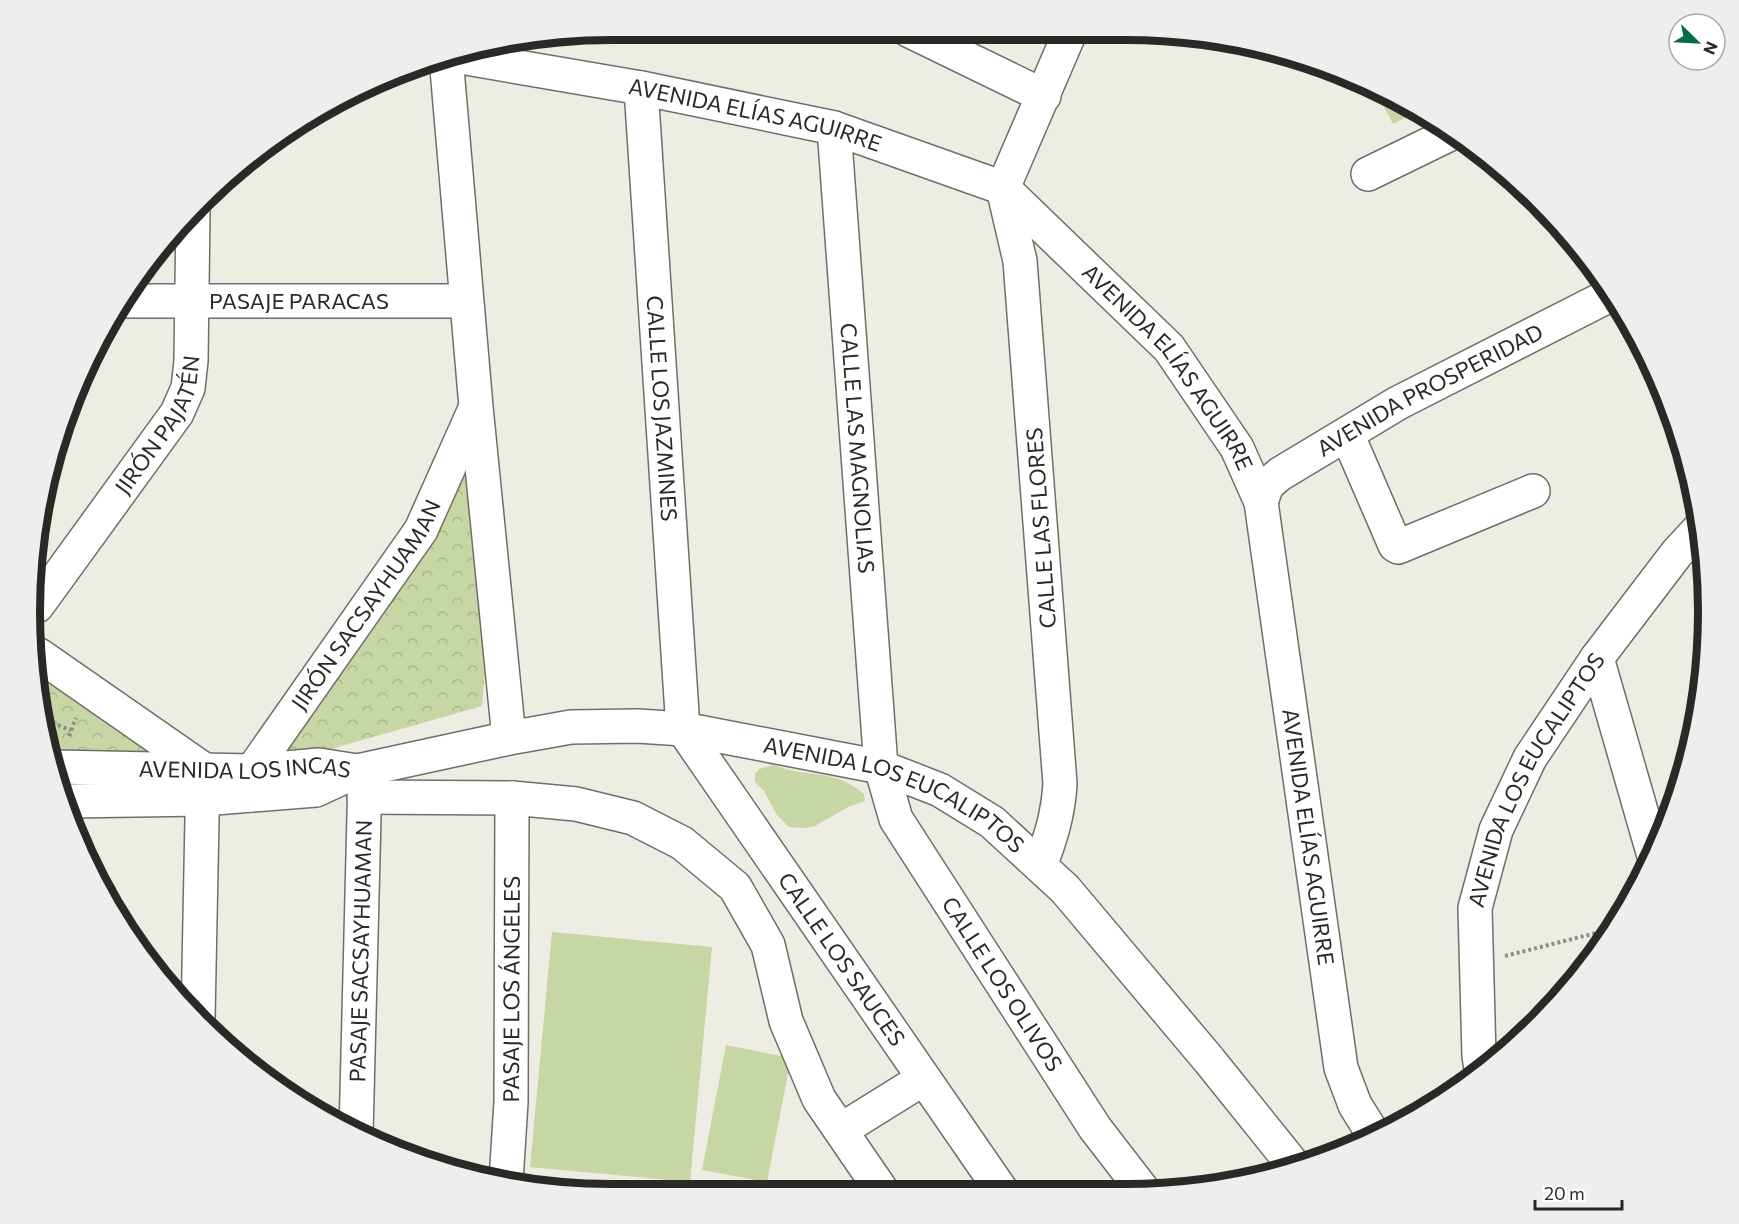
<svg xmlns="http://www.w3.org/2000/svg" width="1739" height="1224" font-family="Commissioner,sans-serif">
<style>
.green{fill:#c7d6a5}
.park{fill:url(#park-crowns)}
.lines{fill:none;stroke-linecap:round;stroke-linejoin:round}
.minor-casing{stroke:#706f67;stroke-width:36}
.path{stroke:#8d8d87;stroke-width:4;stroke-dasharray:3 3;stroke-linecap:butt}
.minor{stroke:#fff;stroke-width:33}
.labels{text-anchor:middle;stroke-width:6;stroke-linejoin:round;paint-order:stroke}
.street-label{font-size:22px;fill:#292926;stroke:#fff}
.rim{fill:none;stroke:#292926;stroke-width:8}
</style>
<defs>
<pattern id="park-crowns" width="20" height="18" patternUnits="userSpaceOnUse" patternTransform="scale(1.5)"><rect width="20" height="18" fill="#c7d6a5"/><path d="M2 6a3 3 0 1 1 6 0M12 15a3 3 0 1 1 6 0" fill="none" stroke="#abb88e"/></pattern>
</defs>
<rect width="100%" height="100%" fill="#eeede4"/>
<path class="green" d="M1376,92L1418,108L1420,110L1393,124Z
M774,765C808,779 832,767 864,794L865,801L848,807L815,826L805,828L789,827L777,815L764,791L755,782V774L759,769Z
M552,932L712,947L690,1182L530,1167Z
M726,1045L791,1058L767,1182L702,1170Z"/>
<path class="park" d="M467,462L489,624L482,706L306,756L284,757L281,743Z
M40,677L166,758L51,755L41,725Z"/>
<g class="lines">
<g class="minor-casing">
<g id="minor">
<path d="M908,30L1044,96"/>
<path id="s1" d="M449,55L641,88L834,128L1003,188L1169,348L1237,448L1261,502L1341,1068L1355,1105L1375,1137"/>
<path d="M446,57L476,407L509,738"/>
<path id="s2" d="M641,88L683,729L1001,1190"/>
<path id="s3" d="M834,128L881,767L896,819L1095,1128L1142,1189"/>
<path d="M1368,174L1450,134"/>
<path id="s4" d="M129,301H466"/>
<path d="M1347,434L1395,545L1398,547L1533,491"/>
<path id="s5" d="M1261,502L1267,485L1280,474L1398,403L1612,294"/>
<path id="s6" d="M37,606L177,413L188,388L191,361L193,212"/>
<path d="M39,655L203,769L198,1018"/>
<path d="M1597,658L1654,856"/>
<path id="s7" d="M55,767L252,771L319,765L357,771"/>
<path id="s8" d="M251,795L252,771L421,530L475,409"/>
<path d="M364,797L512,798L576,804L633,818L682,843L735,887L768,945L786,1021L819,1099L882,1191"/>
<path id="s9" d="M67,801L203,799L316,790L357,771L509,738L571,727L638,726L683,729L881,767L940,790L992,822L1065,889L1209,1060L1291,1162"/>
<path d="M1040,866C1051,837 1058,815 1060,784L1020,261L1003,188L1071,30"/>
<path id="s10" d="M1481,1069L1479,1056L1475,908L1496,830L1530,758L1597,658L1677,553L1702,526"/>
<path d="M841,1130L923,1079"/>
<path id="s11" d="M356,1134L365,776"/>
<path id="s12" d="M506,1181L511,1102L512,798"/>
</g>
</g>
<path class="path" d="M41,719L71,730
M69,736L76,718
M1505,956L1612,929"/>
<use href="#minor" class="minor"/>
</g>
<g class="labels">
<g class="street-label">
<text dy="8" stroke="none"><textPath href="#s1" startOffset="312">AVENIDA ELÍAS AGUIRRE</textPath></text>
<text dy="8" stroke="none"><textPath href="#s4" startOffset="170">PASAJE PARACAS</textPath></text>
<text dy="8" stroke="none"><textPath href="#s1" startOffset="816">AVENIDA ELÍAS AGUIRRE</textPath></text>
<text dy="8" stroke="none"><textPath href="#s5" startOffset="207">AVENIDA PROSPERIDAD</textPath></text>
<text dy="8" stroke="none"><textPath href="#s2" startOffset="321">CALLE LOS JAZMINES</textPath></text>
<text dy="8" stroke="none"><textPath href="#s6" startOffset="220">JIRÓN PAJATÉN</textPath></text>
<text dy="8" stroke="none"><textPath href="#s3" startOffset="321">CALLE LAS MAGNOLIAS</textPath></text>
<text transform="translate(1041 528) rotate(-94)" y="8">CALLE LAS FLORES</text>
<text dy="8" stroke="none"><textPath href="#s8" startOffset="226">JIRÓN SACSAYHUAMAN</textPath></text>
<text dy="8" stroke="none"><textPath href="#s7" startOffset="190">AVENIDA LOS INCAS</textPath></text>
<text dy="8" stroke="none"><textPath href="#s10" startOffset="304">AVENIDA LOS EUCALIPTOS</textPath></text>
<text dy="8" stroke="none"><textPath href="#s9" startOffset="849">AVENIDA LOS EUCALIPTOS</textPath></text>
<text dy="8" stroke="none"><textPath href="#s1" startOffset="1320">AVENIDA ELÍAS AGUIRRE</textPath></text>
<text dy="8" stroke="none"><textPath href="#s11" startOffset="183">PASAJE SACSAYHUAMAN</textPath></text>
<text dy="8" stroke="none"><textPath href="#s2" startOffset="922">CALLE LOS SAUCES</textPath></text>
<text dy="8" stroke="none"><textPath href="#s3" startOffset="891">CALLE LOS OLIVOS</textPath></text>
<text dy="8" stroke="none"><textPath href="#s12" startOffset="192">PASAJE LOS ÁNGELES</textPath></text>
</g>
</g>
<path d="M0 0H1739V1224H0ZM612 40H1126A572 572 0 0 1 1698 612V612A572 572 0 0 1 1126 1184H612A572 572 0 0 1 40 612V612A572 572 0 0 1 612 40Z" fill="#eee" fill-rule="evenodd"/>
<path class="rim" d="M612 40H1126A572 572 0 0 1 1698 612V612A572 572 0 0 1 1126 1184H612A572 572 0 0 1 40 612V612A572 572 0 0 1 612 40Z"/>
<g transform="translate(1697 42) rotate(114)"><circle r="28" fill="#ffffff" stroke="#a9a9a8" stroke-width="1.5"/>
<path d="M0-4.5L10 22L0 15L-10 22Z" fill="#036e45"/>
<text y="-9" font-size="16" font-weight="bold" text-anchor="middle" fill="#292926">N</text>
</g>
<path d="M1535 1200v9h87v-9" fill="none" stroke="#292926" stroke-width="3"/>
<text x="1544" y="1200" font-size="18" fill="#292926" stroke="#ffffff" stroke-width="4.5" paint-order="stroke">20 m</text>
</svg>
